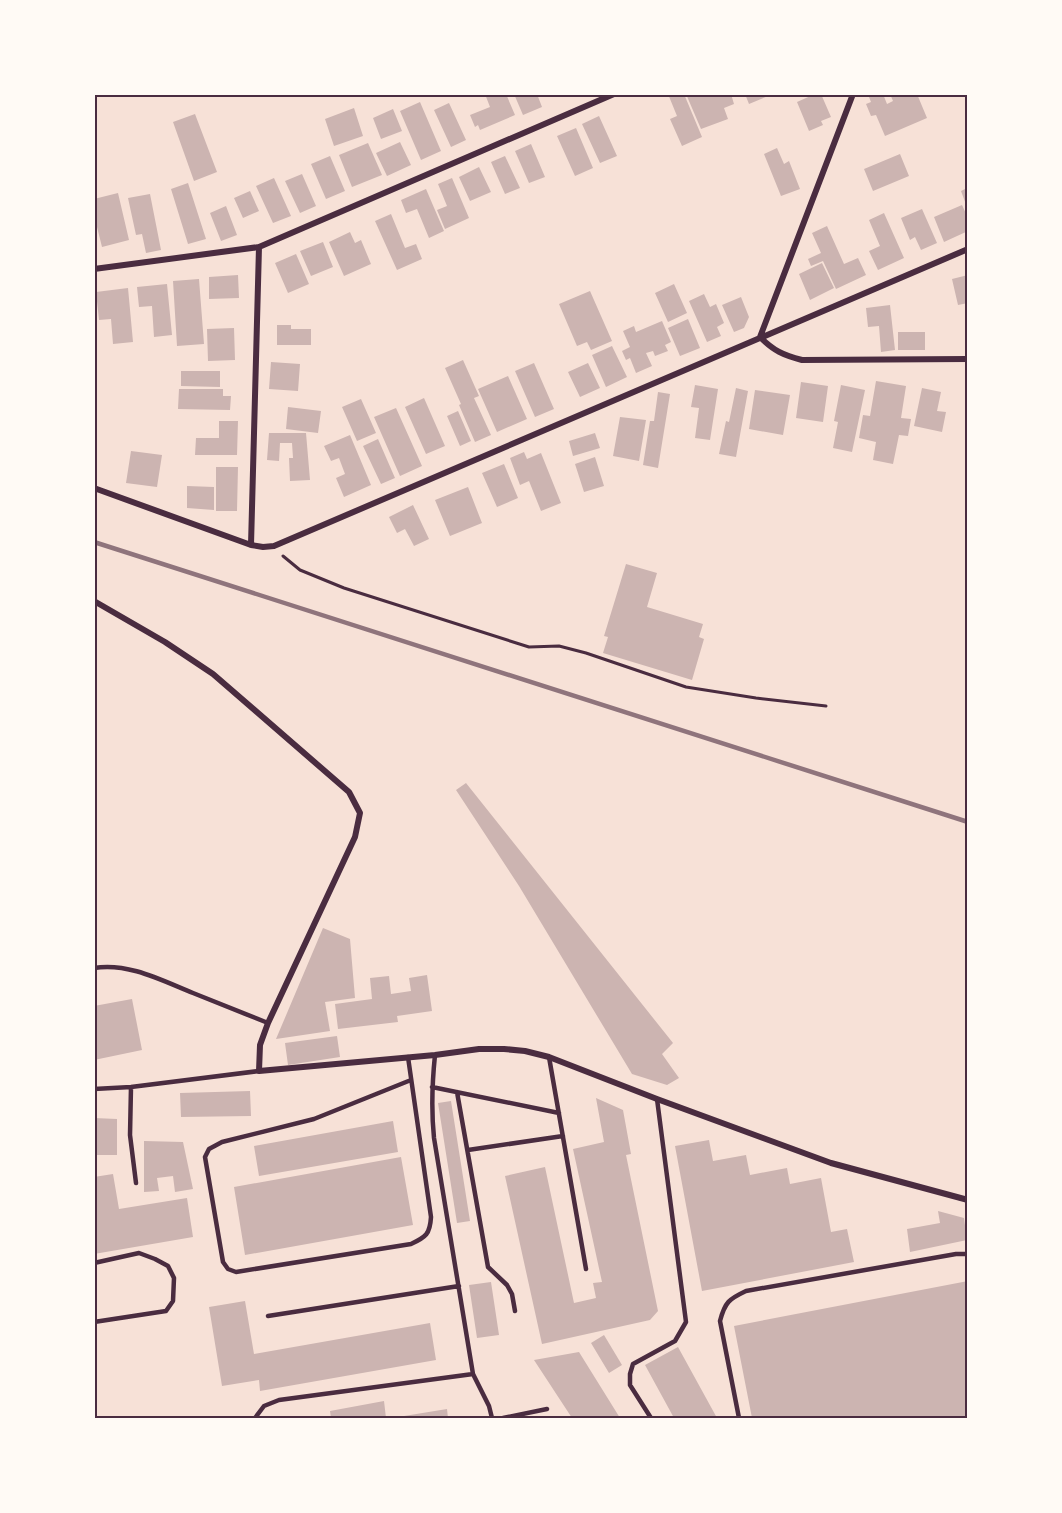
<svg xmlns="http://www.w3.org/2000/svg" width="1062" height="1513" font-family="'Fira Sans',sans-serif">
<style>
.building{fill:#ccb4b1}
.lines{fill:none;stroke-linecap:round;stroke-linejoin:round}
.path{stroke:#4a2c40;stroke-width:3}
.service{stroke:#4a2c40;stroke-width:4.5}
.minor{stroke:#4a2c40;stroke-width:6}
.rail{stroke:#8f747c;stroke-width:4.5}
.neatline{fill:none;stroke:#4a2c40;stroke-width:2}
</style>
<rect width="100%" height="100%" fill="#f7e1d7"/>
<path class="building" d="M485,94H506L515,115L480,130L478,125L475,127L470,115L490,107Z
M514,94H537L542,107L523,115Z
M668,94H684L702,137L682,146L670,119L677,116Z
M686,94H731L734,104L724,108L728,119L701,129Z
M745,94H767L768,96L749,104Z
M815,94H821L831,117L821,121L823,125L809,131L797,102Z
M875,94H883L887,104L893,101L890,94H917L927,118L885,136L876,115L871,116L866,104L871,102L869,97Z
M420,102L441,151L421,160L400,111Z
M449,103L466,140L451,147L434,110Z
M354,108L363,136L334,146L325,119Z
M393,109L402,131L381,139L373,118Z
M195,114L217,172L194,181L173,122Z
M599,116L617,156L600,163L582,124Z
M576,128L593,168L575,176L557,136Z
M400,142L411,165L387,176L376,153Z
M368,143L382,175L352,187L339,155Z
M531,144L545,177L529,183L515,151Z
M777,148L784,164L789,161L800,189L781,196L764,154Z
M900,154L909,176L873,191L864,169Z
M330,156L345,191L326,199L311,164Z
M505,156L520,188L505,194L491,162Z
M479,167L491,192L470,201L459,177Z
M302,174L316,206L300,213L285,181Z
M274,178L291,216L273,223L256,186Z
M452,178L469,218L445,229L437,210L447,206L438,184Z
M188,183L206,239L188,244L171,189Z
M967,188V207L961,191Z
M426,189L444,231L429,238L417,209L406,213L401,200Z
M250,191L259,211L243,218L234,198Z
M118,193L129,240L102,247L94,215V199Z
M150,194L161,250L146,253L142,234L136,235L128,198Z
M962,205L968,218V231L944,242L934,217Z
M226,206L237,235L221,241L210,213Z
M922,209L937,243L921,250L915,237L910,240L901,218Z
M884,213L904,258L878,270L869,251L880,246L869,220Z
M391,214L405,248L416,244L422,259L397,270L375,221Z
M827,226L844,264L858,258L866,275L836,289L823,261L811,266L808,259L821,253L812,233Z
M350,232L355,243L361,240L371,264L344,276L329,242Z
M323,242L333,267L311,276L300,251Z
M296,254L309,284L288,293L275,263Z
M822,263L834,288L810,300L799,274Z
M238,275L239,298L209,299V277Z
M968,275V303L958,305L952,279Z
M199,279L204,344L177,346L173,281Z
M167,284L172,335L154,337L152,306L139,307L137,287Z
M674,284L687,313L668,322L655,293Z
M128,288L133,342L113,344L111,319L99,320L96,292Z
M590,291L612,341L591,350L587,342L577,346L559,304Z
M704,294L710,307L716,304L724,323L717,327L721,336L707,342L689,301Z
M741,297L749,317L744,328L734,332L722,305Z
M890,305L895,350L881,352L879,326L868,327L866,308Z
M688,319L700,348L680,356L668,328Z
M662,321L671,342L665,345L668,351L655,356L653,351L646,353L652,366L636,373L630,358L626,360L622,351L630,347L623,331L634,326L636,332Z
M277,325H291V329H311V345H277Z
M234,328L235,360L208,361L207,329Z
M898,332H925V350H898Z
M612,346L627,377L606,387L592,355Z
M463,360L479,396L474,398L491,435L475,442L459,405L461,404L445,368Z
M271,362L300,364L298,391L269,389Z
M534,363L554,409L535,417L515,371Z
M588,363L600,388L580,397L568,372Z
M181,371H220V387L181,386Z
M508,376L527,419L497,432L478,389Z
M876,381L906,386L901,418L911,419L908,436L899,435L893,464L873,460L876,442L859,438L863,415L870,416Z
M801,382L828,386L823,422L796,418Z
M695,385L718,389L710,440L695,438L699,408L691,407Z
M841,385L865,390L852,452L833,448L838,422L834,421Z
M736,388L748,391L736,457L719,454L726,421L729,422Z
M922,388L941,392L937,411L946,412L942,432L914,426Z
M179,389H223V396H231L230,410L178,409Z
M755,390L790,395L783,435L749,429Z
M658,392L670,394L658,468L643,465L650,421H654Z
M424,398L445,446L426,454L405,407Z
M361,399L376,433L357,441L342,407Z
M288,407L321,411L318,433L286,429Z
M396,408L422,466L400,476L374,417Z
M458,411L471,441L460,446L447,416Z
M620,417L646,420L639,461L613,456Z
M219,421H238L237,455H195L196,438H219Z
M269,433H306L310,480L290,481L289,458H293L292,443H280L279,461L267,460Z
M595,433L600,448L573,456L569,441Z
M350,435L371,485L344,497L336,478L345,474L339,458L331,461L324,446Z
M378,439L395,478L381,484L363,446Z
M131,451L162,455L157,487L126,483Z
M524,452L527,459L541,453L561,503L541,511L529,481L520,485L510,458Z
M595,457L604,486L584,492L575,464Z
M504,464L518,498L497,507L482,473Z
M216,467H238L237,511H216Z
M187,486L214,487V510L187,508Z
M468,487L482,523L450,536L435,500Z
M413,505L429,539L414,546L405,529L397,533L389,517Z
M626,564L657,573L647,607L703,624L699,637L704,639L692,680L603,653L608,637L604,636Z
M466,783L673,1043L662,1054L679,1078L667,1085L632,1074L519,886L456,790Z
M323,928L350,939L355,998L325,1002L330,1031L276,1039Z
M427,975L432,1011L397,1016L398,1022L338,1029L335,1004L372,999L370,978L389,976L391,994L411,991L409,978Z
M132,999L142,1050L94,1060V1006Z
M337,1036L340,1057L288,1065L285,1043Z
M250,1091L251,1116L181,1117L180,1093Z
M596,1098L623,1110L631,1154L626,1155L658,1311L650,1320L542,1344L505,1176L545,1167L574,1303L596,1298L593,1283L602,1282L573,1149L604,1142Z
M451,1101L470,1221L457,1223L438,1103Z
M94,1118L117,1119V1155H94Z
M393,1121L398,1152L259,1176L254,1146Z
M709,1140L713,1161L746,1155L750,1175L787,1168L790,1184L821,1178L831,1232L847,1229L854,1262L702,1291L675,1146Z
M144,1141L183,1142L193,1189L175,1192L173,1176L157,1178L159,1191L144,1192Z
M401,1157L413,1225L245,1255L234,1187Z
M113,1174L119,1209L187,1198L193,1237L94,1254V1177Z
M938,1211L964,1218L967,1240L910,1252L907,1229L940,1223Z
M968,1281V1418H752L734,1326Z
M491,1282L499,1335L477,1338L469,1285Z
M245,1301L254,1354L430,1323L436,1360L260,1391L259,1380L222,1386L209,1307Z
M604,1335L622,1365L609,1373L591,1343Z
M678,1347L717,1418H674L645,1365Z
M579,1352L620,1418H572L534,1360Z
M384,1401L386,1418H331L330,1411Z
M447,1409L448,1418H398V1417Z"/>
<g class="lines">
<path class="path" d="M283,556L300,570L344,588L529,647L559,646L586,653L686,687L756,698L826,706"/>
<path class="service" d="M94,968C128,962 163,981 193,993C218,1003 243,1013 268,1023
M435,1055C432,1084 431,1109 434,1138L473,1374L489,1406L492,1418
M408,1057L431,1217C430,1234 426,1237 411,1244L236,1272L228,1269L223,1262L205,1157L209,1149L222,1142L314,1119L411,1080
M549,1057L586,1269
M131,1087L130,1135L136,1183
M432,1087L559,1113
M94,1089L131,1087L259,1071
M457,1092L488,1267L507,1285L512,1294L515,1311
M468,1150L563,1136
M94,1263L139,1253L155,1259L168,1266L174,1278L173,1301L166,1311L94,1322
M268,1316L459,1286
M255,1418L264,1406L279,1400L473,1374
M503,1418L547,1409
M651,1418L630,1385V1374L633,1364L675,1341L686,1322L657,1099
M739,1418L720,1321C725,1302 729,1299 746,1291L956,1254H968"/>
<path class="minor" d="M853,94L760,337C774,351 783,355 802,360L968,359
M94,269L259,247L614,94
M94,488L251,545L263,547L274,546L968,249
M251,545L259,247
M94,601L165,642L213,674L349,792L360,813L355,837L268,1023L260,1045L259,1071L435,1055L479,1049H504L525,1051L549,1057L657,1099L831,1163L968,1200"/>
<path class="rail" d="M94,542L968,822"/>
</g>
<rect width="1062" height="1513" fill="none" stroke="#fffaf5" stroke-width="192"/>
<rect x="96" y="96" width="870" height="1321" class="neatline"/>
</svg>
